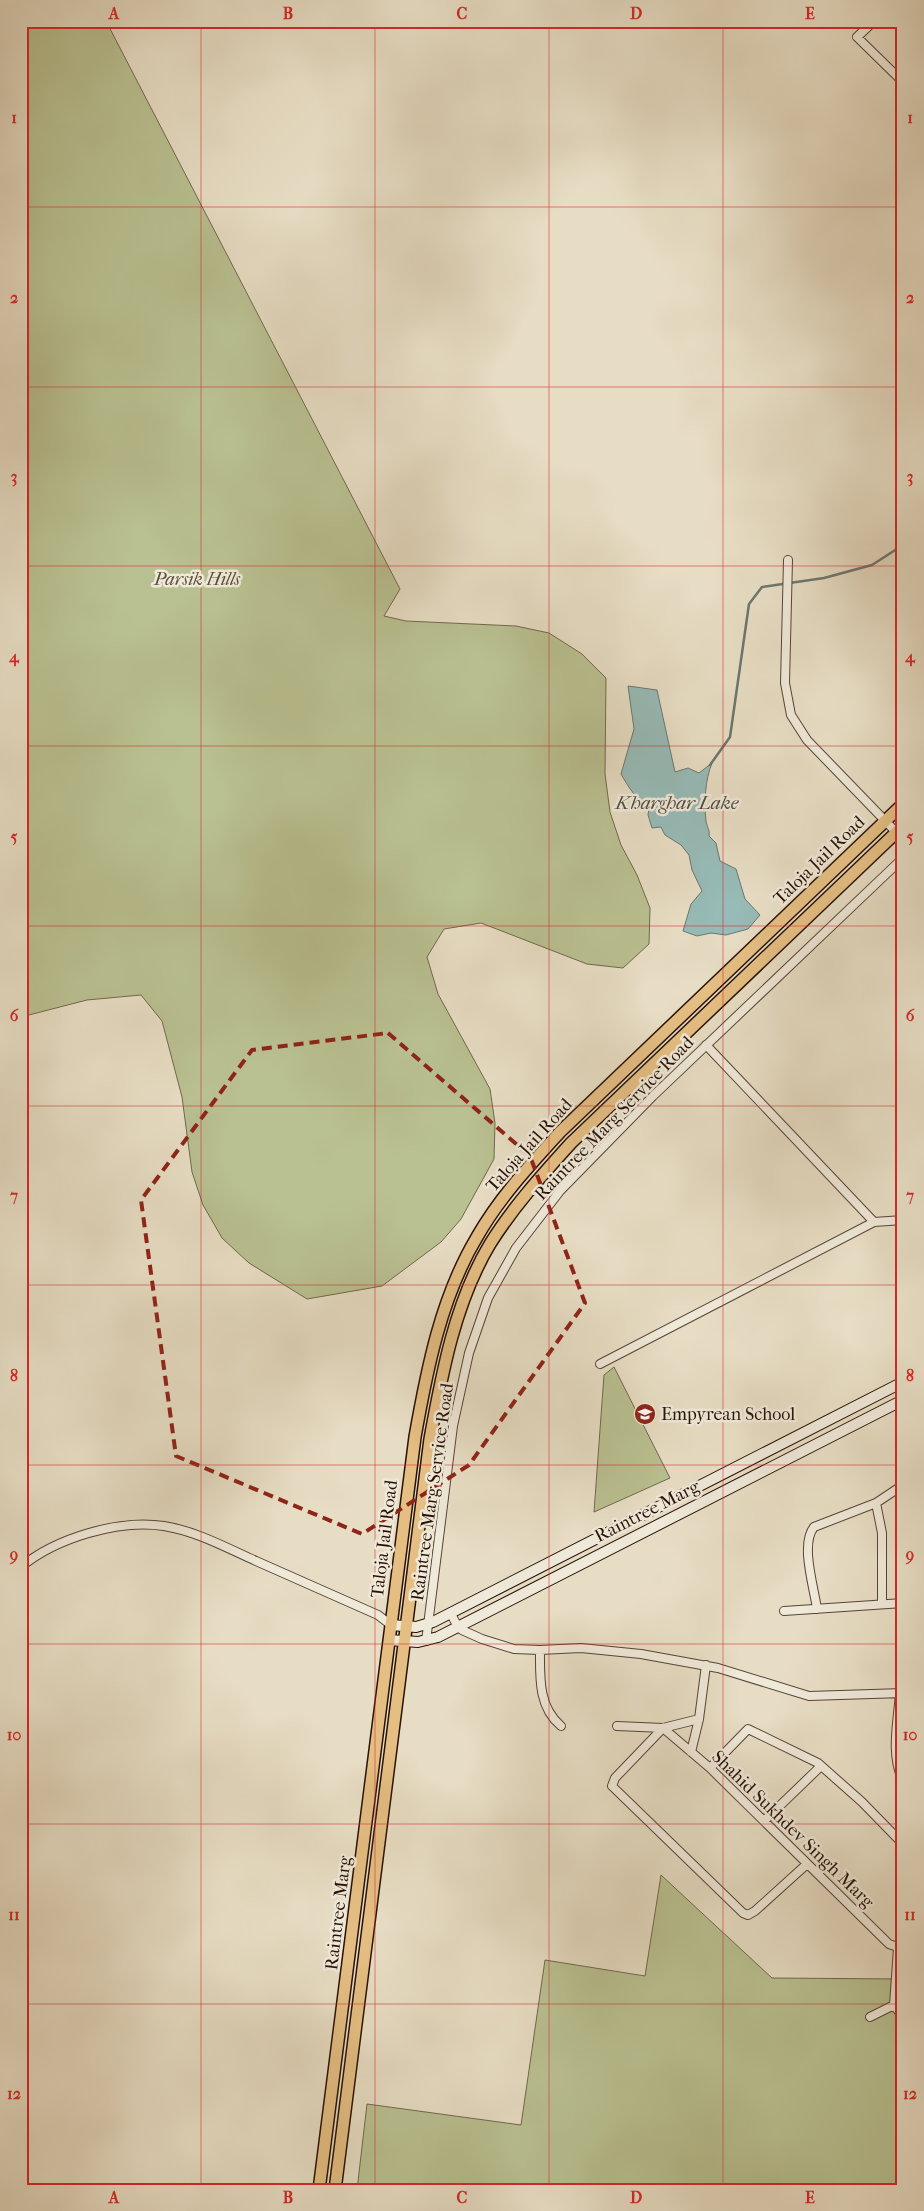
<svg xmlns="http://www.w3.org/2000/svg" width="924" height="2211" font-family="'IM FELL French Canon',serif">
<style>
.green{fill:#b9c091;stroke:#71684c}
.water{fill:#97bbb7;stroke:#6b7770}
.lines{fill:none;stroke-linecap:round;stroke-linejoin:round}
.stream{stroke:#6b7770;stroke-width:2.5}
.minor-casing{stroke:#584436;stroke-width:10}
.secondary-casing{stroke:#291106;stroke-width:12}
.primary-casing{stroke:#291106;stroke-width:14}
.minor{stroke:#efe9d9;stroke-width:8}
.secondary{stroke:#efe9d9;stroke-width:10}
.primary{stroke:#e4be82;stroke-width:11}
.marked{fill:none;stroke:#8f2418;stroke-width:4;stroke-dasharray:10 6;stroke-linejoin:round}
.grid{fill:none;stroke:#d62828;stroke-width:1;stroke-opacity:0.55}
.labels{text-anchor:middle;stroke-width:5;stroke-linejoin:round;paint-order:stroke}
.park-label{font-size:18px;font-style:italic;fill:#5b4e37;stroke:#efe9d9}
.street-label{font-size:18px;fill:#291106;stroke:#efe9d9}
.poi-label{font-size:18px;fill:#291106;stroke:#efe9d9;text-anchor:start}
.water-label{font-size:19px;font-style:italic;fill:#504c44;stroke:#efe9d9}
.neatline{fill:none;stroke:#d62828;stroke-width:2}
.grid-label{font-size:16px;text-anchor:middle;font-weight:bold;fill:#d62828}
</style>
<rect width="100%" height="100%" fill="#e7ddc4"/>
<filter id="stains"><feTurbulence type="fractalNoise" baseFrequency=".004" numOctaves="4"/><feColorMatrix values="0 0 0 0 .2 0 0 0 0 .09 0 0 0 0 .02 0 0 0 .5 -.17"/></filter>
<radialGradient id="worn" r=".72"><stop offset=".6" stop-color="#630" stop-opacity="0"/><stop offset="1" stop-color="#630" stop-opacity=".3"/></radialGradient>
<path class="green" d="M21,21H106L400,589L384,616L406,621L516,626L549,633L582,654L606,678L605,774L610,812L621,845L637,875L650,908L649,944L623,968L587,964L481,923L444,929L427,957L438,994L490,1089L495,1123L494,1159L461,1219L441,1242L382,1286L307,1299L249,1263L222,1238L203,1205L192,1172L182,1097L162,1021L141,995L87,1000L21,1017Z
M614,1367L670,1478L594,1512L604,1375Z
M661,1875L772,1978L903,1979V2190H357L367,2104L521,2125L545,1960L645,1976Z"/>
<path class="water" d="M628,686L657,690L675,772L688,768L699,773L712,763C705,780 704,803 706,821C707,827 710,830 709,836L716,843L720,861L736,869L745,899L760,915L748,929L726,935L711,933L697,936L683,931L691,904L702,891L692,870L689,855L681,845L665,835L661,827L652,828L648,815L649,808C638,802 627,785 621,774L634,729Z"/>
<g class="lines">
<path class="stream" d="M710,765L730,737L749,604L762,587L824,578L872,565L903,545"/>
<g class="minor-casing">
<path id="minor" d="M874,21L857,37L903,82
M788,560L785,683L791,715L807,740L896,832
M706,1045L874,1222
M600,1364L874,1222L903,1220
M876,1503L882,1533V1604
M21,1567C56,1538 119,1519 164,1526C196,1531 227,1548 256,1561C297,1579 338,1597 378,1615L391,1625
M817,1609C814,1587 800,1544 814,1527L876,1503L903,1485
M784,1611L903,1603
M451,1614L458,1627L462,1630L482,1639L514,1649L540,1650L581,1648L641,1654L718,1668L809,1696L903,1693
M426,1641L453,1426L469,1353L488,1298L516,1248L560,1191L653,1096L903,858
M540,1650C540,1677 538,1707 561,1726
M900,1693C898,1722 890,1754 903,1781
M617,1726L663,1728L699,1719
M663,1728L615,1778L612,1786L743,1913L748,1915L755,1911L807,1864
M663,1728L710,1768L889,1944L903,1949
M691,1752L699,1719L706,1665
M710,1768L748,1729L818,1763L862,1802L903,1844
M764,1821L821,1766
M898,1948L894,2005L903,2017
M870,2017L894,2005"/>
</g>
<g class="secondary-casing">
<path id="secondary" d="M391,1625L416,1627L433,1622L903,1382
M389,1640L418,1642L438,1637L903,1400"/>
</g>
<g class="primary-casing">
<path id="primary" d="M319,2190L415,1437C427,1369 441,1297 477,1237C499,1198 530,1165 560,1132L903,804
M335,2190L430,1439C442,1373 455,1302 490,1244C513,1207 542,1175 571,1143L903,826"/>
</g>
<use href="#minor" class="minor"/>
<use href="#secondary" class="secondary"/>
<use href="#primary" class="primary"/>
</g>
<path class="marked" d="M388,1033L530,1156L585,1303L469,1465L362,1534L176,1456L141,1200L252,1050Z"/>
<path class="grid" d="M201,21V2190M375,21V2190M549,21V2190M723,21V2190M21,207H903M21,387H903M21,566H903M21,746H903M21,926H903M21,1106H903M21,1285H903M21,1465H903M21,1644H903M21,1824H903M21,2004H903"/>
<defs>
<g id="school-disc" transform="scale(1.125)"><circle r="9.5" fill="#8f2418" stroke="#efe9d9"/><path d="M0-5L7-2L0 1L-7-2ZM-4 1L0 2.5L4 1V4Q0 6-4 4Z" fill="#fff"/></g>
</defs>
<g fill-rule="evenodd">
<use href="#school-disc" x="645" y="1414"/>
</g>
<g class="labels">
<g class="park-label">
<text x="197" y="585">Parsik Hills</text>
</g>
<g class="street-label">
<text transform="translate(819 860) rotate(-44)" y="6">Taloja Jail Road</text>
<text transform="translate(614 1118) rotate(-46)" y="6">Raintree Marg Service Road</text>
<text transform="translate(529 1145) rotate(-48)" y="6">Taloja Jail Road</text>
<text transform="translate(432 1492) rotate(-82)" y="6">Raintree Marg Service Road</text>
<text transform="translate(647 1511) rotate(-27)" y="6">Raintree Marg</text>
<text transform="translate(384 1539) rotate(-83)" y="6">Taloja Jail Road</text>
<text transform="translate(793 1829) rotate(44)" y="6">Shahid Sukhdev Singh Marg</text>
<text transform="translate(338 1913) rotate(-83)" y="6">Raintree Marg</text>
</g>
<g class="poi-label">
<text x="661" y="1420">Empyrean School</text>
</g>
<g class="water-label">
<text x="677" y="809">Kharghar Lake</text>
</g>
</g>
<rect width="924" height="2211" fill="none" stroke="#e7ddc4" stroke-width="55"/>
<rect x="28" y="28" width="868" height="2156" class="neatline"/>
<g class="grid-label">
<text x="114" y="19">A</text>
<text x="288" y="19">B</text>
<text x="462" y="19">C</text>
<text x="636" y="19">D</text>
<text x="810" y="19">E</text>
<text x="14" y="123">1</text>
<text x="910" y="123">1</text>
<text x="14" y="303">2</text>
<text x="910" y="303">2</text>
<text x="14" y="482">3</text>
<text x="910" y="482">3</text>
<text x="14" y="662">4</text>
<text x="910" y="662">4</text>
<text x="14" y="842">5</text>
<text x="910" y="842">5</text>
<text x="14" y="1021">6</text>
<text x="910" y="1021">6</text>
<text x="14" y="1201">7</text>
<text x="910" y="1201">7</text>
<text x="14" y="1381">8</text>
<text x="910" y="1381">8</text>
<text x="14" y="1560">9</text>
<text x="910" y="1560">9</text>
<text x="14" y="1740">10</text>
<text x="910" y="1740">10</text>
<text x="14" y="1920">11</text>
<text x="910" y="1920">11</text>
<text x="14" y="2099">12</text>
<text x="910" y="2099">12</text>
<text x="114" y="2203">A</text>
<text x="288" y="2203">B</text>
<text x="462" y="2203">C</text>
<text x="636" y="2203">D</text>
<text x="810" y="2203">E</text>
</g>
<rect width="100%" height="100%" filter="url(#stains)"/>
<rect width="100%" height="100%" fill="url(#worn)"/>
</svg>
